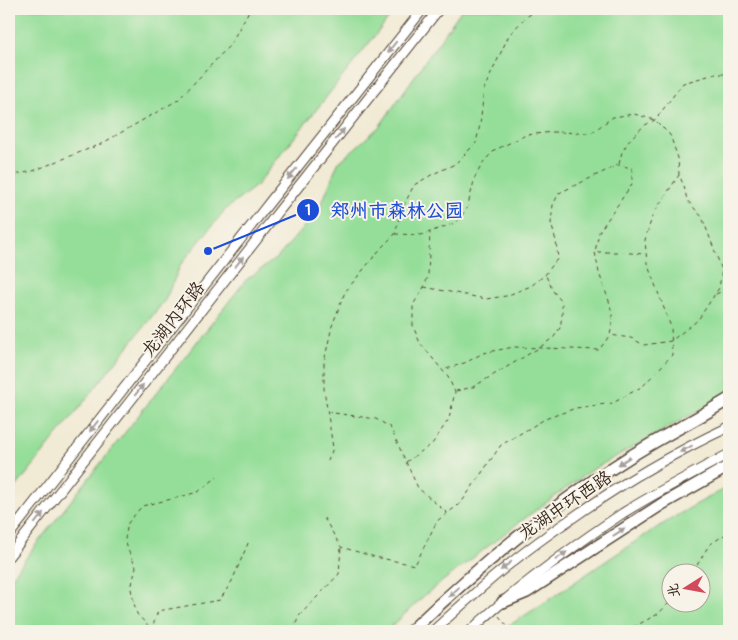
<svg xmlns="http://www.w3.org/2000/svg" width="738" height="640" font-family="Pangolin,'LXGW WenKai TC',sans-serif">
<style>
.green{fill:#95de99;stroke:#68845c;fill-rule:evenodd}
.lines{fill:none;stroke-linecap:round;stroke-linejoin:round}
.secondary-casing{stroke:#564739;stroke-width:11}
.trunk-casing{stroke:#564739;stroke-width:14}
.path{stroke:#564739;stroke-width:1;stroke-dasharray:4 4;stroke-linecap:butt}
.secondary{stroke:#fff;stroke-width:9}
.trunk{stroke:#fff;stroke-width:11}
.oneway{fill:#a79f9a}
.labels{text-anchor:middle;stroke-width:4;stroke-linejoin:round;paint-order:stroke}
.street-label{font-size:18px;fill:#3b2a1e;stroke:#f7f3e8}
.leader{fill:none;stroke:#1d4ed8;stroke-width:2}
.callout-dot{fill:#1d4ed8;stroke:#f7f3e8;stroke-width:2}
.mark-label{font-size:15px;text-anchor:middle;font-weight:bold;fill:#fff}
.callout-label{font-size:19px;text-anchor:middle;font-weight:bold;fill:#1d4ed8;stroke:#f7f3e8;stroke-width:4;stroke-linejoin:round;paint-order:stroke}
</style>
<rect width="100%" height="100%" fill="#f7f3e8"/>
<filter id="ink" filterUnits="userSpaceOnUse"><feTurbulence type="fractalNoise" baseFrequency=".02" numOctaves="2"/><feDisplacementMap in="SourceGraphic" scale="10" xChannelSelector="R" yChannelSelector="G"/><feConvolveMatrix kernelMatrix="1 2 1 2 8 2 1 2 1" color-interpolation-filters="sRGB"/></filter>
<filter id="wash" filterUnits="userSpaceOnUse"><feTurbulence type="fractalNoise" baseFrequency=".0096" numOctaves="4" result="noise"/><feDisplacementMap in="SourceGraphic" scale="20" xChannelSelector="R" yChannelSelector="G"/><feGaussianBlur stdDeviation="1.12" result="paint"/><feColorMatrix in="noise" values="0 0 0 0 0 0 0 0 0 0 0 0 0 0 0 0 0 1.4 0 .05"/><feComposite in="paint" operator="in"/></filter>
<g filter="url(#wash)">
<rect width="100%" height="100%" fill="#f1ead4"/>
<path class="green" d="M9,9H396L256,186L225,210L181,264L165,300L9,496Z
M462,9H729V396L689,416L590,471L521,521L426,594L387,631H9V581L35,546L246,280L278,257L320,208L338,163L379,127Z
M729,487V631H500C577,584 648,527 729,487ZM670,572H700V602H670Z"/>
</g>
<g filter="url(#ink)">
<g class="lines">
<g class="secondary-casing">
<path id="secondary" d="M9,535L269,203L423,9
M9,556L279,211L439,9
M433,631C457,609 481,587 507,566C527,550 547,535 568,521C619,485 673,453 729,427
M470,631C517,587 569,549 623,513C657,492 693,473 729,454"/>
</g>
<g class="trunk-casing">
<path id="trunk" d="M503,602L527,592L662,504L729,466
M411,631C479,566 551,506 631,456C663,436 697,419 729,399"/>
</g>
<path class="path" d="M619,164L622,152L631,138L645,125L655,120L683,83L715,74H729
M9,176L33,171L101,144L178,100L230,45L250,9
M395,234L421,235L455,223L467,209L475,177L484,161L495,150L526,135L553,132L591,133L613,117L634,114L655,120L670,135L678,158L679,175L684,186L687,200L702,217L722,270L719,288L698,320L671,341L644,345L631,338L610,335
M597,252H616L645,254
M424,287L486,299L506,296L531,286L545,275L558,258L556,241L551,223L553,205L559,193L618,165L632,168V184L599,232L595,252L599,273L610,304L613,320L610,335L599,350L514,347L483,353L467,362L443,370
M716,294L729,288
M456,391L473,387L539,348L554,337L560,328L562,316V302L553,291L546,276
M327,412L376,419L390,427L418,488L447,513
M328,461L333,448L324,389V362L332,326L345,292L382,247L395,234L401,211L414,185L433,174L455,164L476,143L480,125L484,89L509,35L526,17L539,9
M406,462L432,444L449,419L455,392L448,377L420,343L413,326V305L424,287L428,276L430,232
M324,518L341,547L375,557L415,565L437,521L461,503L501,445L545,419L576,408L613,403L643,386L672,355L671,327L647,263L645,240L653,214L679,175
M693,572L709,545L729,532
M499,616L511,631
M151,631L158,611L220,600L232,581L249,541
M156,631L152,630L137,614L134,603L131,589L136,567L128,550L125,539L128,523L142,506L176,498L198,492L217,477
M205,631L216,627L225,631
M293,631L299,616L339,574L341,547
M626,631L658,614L670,602"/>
<use href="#secondary" class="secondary"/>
<use href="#trunk" class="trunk"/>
</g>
<defs><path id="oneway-solid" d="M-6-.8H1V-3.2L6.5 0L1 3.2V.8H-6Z" transform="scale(1.25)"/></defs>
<g class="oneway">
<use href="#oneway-solid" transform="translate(392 47) rotate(128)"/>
<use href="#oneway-solid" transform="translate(340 134) rotate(-51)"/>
<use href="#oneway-solid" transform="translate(292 174) rotate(129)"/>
<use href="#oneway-solid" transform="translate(239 262) rotate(-52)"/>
<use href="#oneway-solid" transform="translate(139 390) rotate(-52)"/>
<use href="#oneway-solid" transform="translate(94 426) rotate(128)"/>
<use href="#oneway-solid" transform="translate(686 449) rotate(152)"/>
<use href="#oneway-solid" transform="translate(624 461) rotate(146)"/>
<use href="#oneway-solid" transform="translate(39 518) rotate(-52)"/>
<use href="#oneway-solid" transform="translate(619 532) rotate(-33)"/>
<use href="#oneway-solid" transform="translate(561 556) rotate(-35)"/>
<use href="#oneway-solid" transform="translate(506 566) rotate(141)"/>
<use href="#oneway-solid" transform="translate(454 592) rotate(137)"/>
</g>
</g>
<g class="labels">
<g class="street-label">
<text transform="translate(173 319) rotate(-52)" y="6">龙湖内环路</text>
<text transform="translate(565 505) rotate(-34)" y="6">龙湖中环西路</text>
</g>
</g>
<path class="leader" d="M208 251L308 210"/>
<g class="callout-dot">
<circle cx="208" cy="251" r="5"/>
<circle cx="308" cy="210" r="12"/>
</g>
<g class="mark-label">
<text x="308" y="215">1</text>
</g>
<g class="callout-label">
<text x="397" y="217">郑州市森林公园</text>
</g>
<rect width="738" height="640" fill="none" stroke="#f7f3e8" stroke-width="30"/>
<g transform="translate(686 588) rotate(259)"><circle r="24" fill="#f7f3e8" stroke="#aca397"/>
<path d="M0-4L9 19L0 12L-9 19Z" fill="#d1495b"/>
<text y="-8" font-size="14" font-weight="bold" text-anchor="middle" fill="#3b2a1e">北</text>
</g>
</svg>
